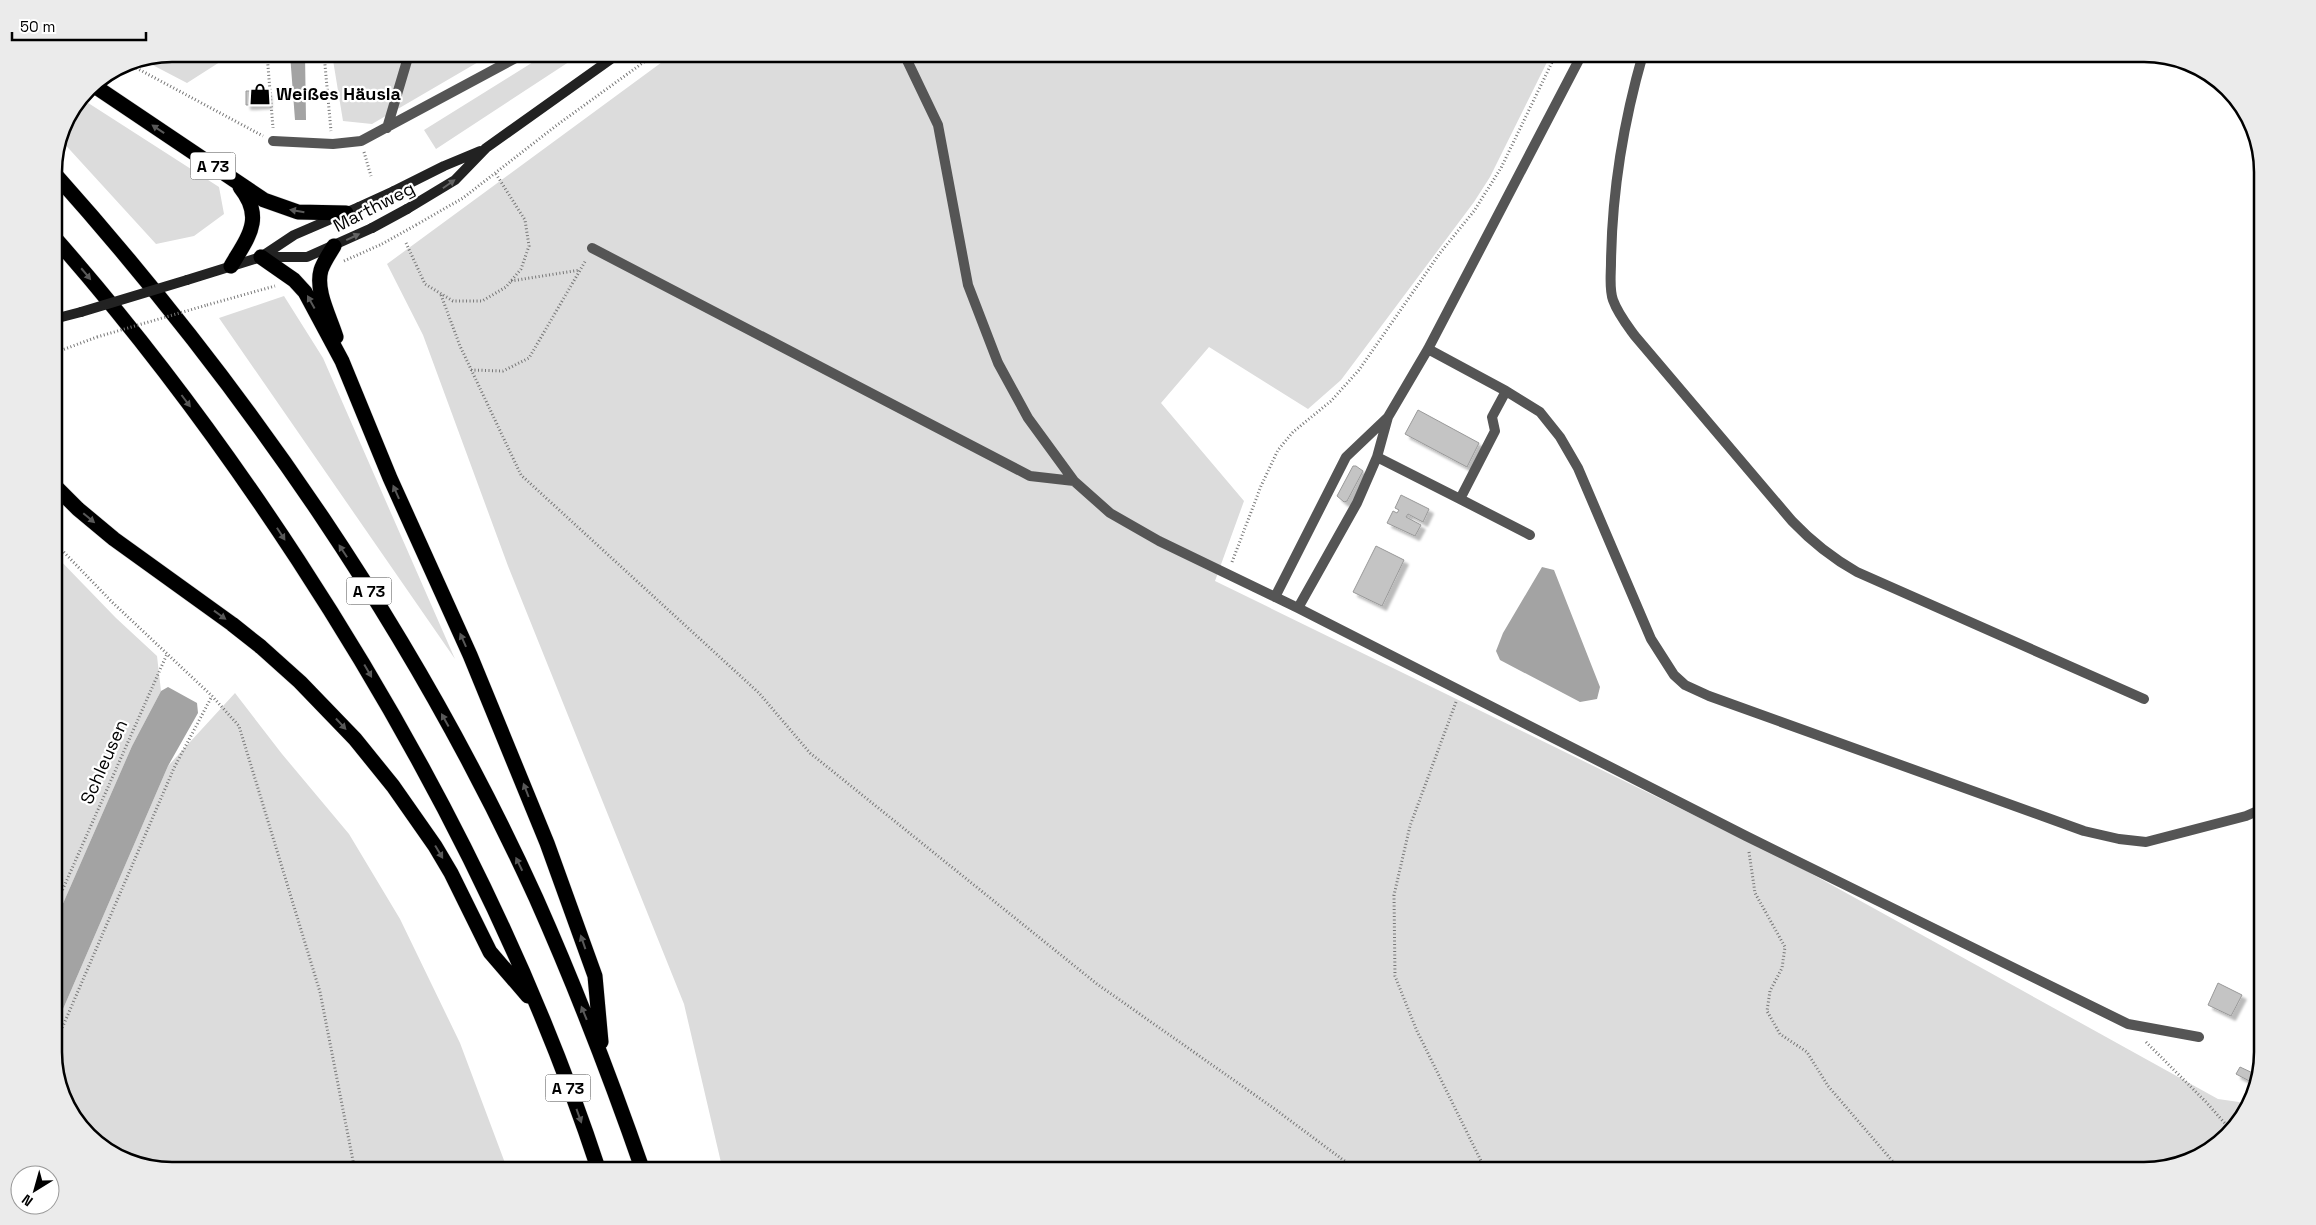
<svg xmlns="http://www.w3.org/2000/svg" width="2316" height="1225" font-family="'Space Grotesk',sans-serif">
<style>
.green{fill:#dcdcdc}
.water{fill:#a3a3a3}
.building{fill:#c4c4c4;stroke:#999;filter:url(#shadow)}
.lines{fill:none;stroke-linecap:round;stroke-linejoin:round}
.motorway-casing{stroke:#dbdbdb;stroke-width:16}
.path{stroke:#777;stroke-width:3;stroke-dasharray:1 2.5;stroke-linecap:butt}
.service{stroke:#555;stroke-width:10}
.secondary{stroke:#222;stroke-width:10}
.motorway{stroke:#000;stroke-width:15}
.path-bridge{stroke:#777;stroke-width:3;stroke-dasharray:1 2.5;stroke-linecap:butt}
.secondary-bridge{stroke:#222;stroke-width:10}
.oneway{fill:#595959}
.oneway2{fill:#646464}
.labels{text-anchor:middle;stroke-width:4.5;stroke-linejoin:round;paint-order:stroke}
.shield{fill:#fff;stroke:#4c4c4c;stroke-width:1}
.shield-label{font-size:16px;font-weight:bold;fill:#000}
.poi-label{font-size:18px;font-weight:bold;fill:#000;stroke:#fff;text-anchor:start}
.street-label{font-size:18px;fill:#000;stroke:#fff}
.rim{fill:none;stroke:#000;stroke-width:2.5}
</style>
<defs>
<filter id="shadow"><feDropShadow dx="4.5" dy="4.5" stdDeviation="1" flood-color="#0004"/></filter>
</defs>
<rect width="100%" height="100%" fill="#fff"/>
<path class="green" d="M173,54H227L223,60L187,83L143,60Z
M332,54H492L372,124L343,121Z
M546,54H581L436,149L424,130Z
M673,54H1551L1490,177L1474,202L1341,380L1308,409L1209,347L1161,403L1244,501L1215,581L1792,863L2218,1099L2239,1102L2248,1107L2203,1155L2144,1171H723L684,1004L508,566L423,335L387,264Z
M82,99L219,187L224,214L194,236L156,244L60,139L63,127Z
M284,296L323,358L455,659L219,318Z
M54,554L116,618L157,656L161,691L132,746L54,924Z
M235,693L282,754L349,834L400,919L460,1043L508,1171H173L120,1159L74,1118L54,1061V1030L168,766Z"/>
<path class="water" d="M290,54H305L306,120H295Z
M1542,567L1554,570L1600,687L1597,699L1580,702L1500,660L1496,651L1503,633Z
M168,687L197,703L198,713L168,766L54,1030V924L132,746L161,691Z"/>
<path class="building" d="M246,91H252L253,105H246Z
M252,91H267V104L253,105Z
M1418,410L1479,443L1467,467L1405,434Z
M1353,466H1356L1363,471L1347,501L1344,502L1337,496Z
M1401,495L1429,509L1423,522L1408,514L1406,517L1421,525L1415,536L1387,523L1393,511L1397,513L1399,510L1395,508Z
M1376,546L1404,560L1382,606L1353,592Z
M2218,983L2242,995L2231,1016L2208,1005Z
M2240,1067L2257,1075L2255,1084L2236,1074Z"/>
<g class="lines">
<g class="motorway-casing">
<path id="motorway" d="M93,85L264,200L298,212L346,213
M54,173C247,389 416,634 536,898C576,988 611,1079 643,1171
M54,237C143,338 224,447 298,560C422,750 528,955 599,1171
M334,246C330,253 324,261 321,270C315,291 330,317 336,337
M261,257L294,280L305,292L342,361L390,478L470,655L547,843L595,976L601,1042
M231,266C248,237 265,218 240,187
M54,485L78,509L114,539L232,624L261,647L300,682L355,739L393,786L435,846L451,873L490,952L528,996"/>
</g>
<path class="path" d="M267,54L273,128
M324,54L331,131
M127,63L263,136
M364,152L371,176
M416,225L463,198L557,125L655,54
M406,243L425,284L453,301H482L506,287L521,269L529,246L525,220L496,174
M344,261L382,244
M511,281L580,270
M441,295L460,346L521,475L759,693L810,753L1097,984L1272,1107L1358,1171
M207,305L275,286
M54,353L97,337
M471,370L503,371L529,358L586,260
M54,542L112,602L212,696L239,726L320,992L355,1171
M1232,562L1261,486L1278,450L1293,432L1331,401L1359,370L1440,253L1474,211L1501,168L1556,54
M1456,702L1410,826L1394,895L1395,976L1417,1031L1486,1171
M1749,852L1755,893L1785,947L1782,968L1770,991L1767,1011L1780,1034L1807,1052L1828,1086L1901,1171
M54,909L167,654
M2146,1042L2206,1102L2229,1128
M54,1047L174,768L212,696"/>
<path class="service" d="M904,54L938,125L968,285L998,363L1028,418L1074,481L1110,513L1159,541L1298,608L1746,836L2128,1024L2199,1037
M1643,54C1624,120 1612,193 1611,262C1611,275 1609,289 1613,300C1618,314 1627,325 1635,336L1792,521C1812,542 1832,558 1857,572L2144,699
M387,128L409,54
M273,141L333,144L361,141L523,54
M592,248L1030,476L1074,481
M1428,349L1506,391L1540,412L1560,437L1578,468L1651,639L1674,675L1685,685L1709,696L2084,831L2119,839L2146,842L2246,816L2262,809
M1377,457L1460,499L1495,431L1492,417L1506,391
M1460,499L1530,535
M1275,597L1346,457L1388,417
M1298,608L1357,503L1377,457L1388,417L1428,349L1582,54"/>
<path class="secondary" d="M394,191L444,166L480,151
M407,209L455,180L486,148L618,54
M261,257H307L372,228
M187,280L261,257L294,235L359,207
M54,319L81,312"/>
<use href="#motorway" class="motorway"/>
<path class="path-bridge" d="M382,244L416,225
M97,337L207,305"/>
<path class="secondary-bridge" d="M359,207L394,191
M372,228L407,209
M81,312L187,280"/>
</g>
<defs><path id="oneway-solid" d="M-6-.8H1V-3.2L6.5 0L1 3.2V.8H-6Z" transform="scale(1.25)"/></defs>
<g class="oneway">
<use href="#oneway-solid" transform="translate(158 129) rotate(-146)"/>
<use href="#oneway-solid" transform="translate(297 211) rotate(-170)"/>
<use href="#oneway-solid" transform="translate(86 274) rotate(50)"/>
<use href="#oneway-solid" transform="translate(311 302) rotate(-119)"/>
<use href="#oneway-solid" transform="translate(186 401) rotate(53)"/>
<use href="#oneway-solid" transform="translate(396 492) rotate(-114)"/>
<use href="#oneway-solid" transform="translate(89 518) rotate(40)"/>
<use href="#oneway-solid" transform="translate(281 534) rotate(57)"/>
<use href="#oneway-solid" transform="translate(343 551) rotate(-123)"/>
<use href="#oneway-solid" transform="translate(220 615) rotate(36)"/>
<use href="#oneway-solid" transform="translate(463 640) rotate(-114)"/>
<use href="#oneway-solid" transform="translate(368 671) rotate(60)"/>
<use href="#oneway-solid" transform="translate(445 720) rotate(-119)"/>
<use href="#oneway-solid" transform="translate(341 724) rotate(47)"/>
<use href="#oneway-solid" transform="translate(526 790) rotate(-111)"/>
<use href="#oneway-solid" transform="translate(439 852) rotate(59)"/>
<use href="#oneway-solid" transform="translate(519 864) rotate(-116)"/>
<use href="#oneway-solid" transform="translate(583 942) rotate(-109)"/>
<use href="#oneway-solid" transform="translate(584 1013) rotate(-112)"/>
<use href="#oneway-solid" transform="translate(579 1116) rotate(70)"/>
</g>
<g class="oneway2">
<use href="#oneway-solid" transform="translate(449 184) rotate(-35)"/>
<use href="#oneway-solid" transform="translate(353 237) rotate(-25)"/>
</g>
<defs>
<g id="shop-bare" transform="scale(1.725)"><path d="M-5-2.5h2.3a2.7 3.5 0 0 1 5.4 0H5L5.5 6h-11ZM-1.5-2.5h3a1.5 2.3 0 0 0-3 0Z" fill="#000" stroke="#fff" stroke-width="2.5" paint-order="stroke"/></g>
</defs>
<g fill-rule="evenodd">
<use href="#shop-bare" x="260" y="94"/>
</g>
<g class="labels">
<g class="shield">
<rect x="190.5" y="152.5" width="45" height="27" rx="4"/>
<rect x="346.5" y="577.5" width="45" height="27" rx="4"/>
<rect x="545.5" y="1074.5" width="45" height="27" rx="4"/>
</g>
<g class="shield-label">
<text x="213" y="172">A 73</text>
<text x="369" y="597">A 73</text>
<text x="568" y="1094">A 73</text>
</g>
<g class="poi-label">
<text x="276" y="100">Weißes Häusla</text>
</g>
<g class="street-label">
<text transform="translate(374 207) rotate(-27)" y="6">Marthweg</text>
<text transform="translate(104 762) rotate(-66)" y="6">Schleusen</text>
</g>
</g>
<path d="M0 0H2316V1225H0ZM172 62H2144A110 110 0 0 1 2254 172V1052A110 110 0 0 1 2144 1162H172A110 110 0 0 1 62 1052V172A110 110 0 0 1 172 62Z" fill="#ebebeb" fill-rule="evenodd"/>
<path class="rim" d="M172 62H2144A110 110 0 0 1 2254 172V1052A110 110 0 0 1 2144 1162H172A110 110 0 0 1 62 1052V172A110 110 0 0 1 172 62Z"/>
<g transform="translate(35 1190) rotate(217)"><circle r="24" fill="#ffffff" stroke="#999999"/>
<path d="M0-4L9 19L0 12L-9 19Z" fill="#000000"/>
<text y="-8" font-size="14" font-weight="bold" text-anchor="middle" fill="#000000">N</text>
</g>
<path d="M12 32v8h134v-8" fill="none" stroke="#000000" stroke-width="2.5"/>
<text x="20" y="32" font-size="15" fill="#000000" stroke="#ffffff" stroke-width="4" paint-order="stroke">50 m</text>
</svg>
